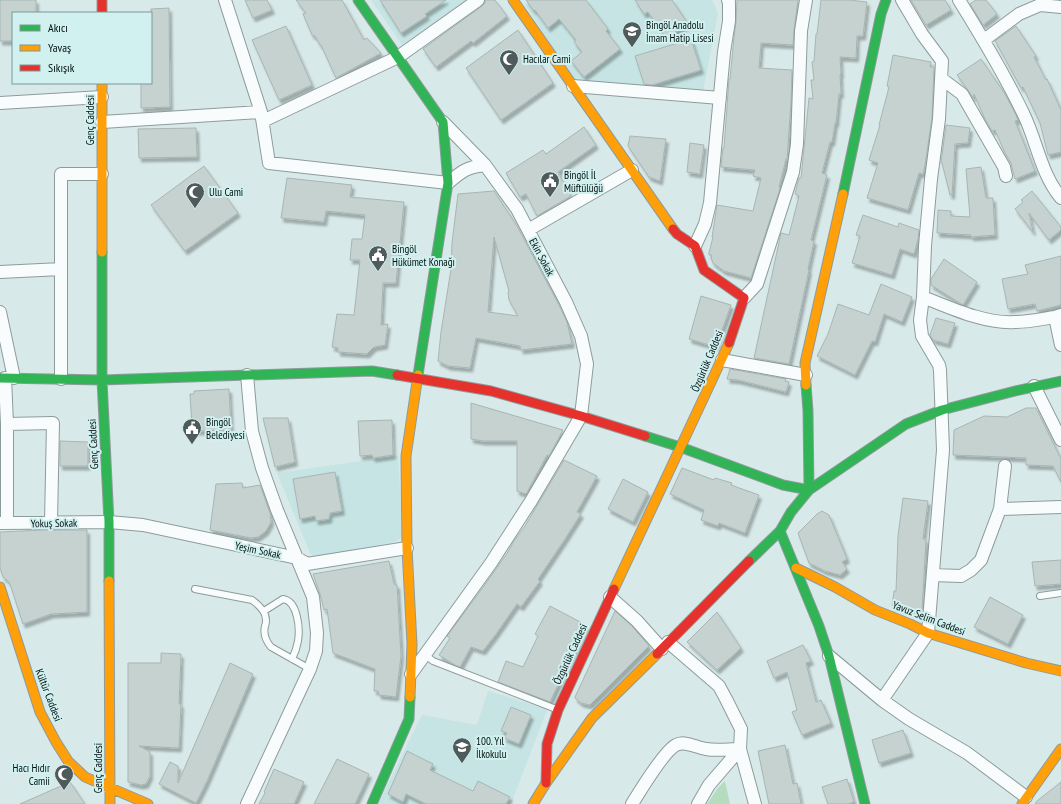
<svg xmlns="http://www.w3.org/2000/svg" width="1061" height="804" font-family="'PT Sans Narrow',sans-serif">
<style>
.built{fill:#c5e4e3}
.green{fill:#b6dcc0}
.building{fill:#c5d2d0;stroke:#a8b5b3;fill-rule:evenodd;filter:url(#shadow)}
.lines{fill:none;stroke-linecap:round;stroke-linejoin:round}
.lane-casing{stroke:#8e9b9b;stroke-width:8}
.street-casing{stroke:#8e9b9b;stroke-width:14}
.fast-casing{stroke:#8e9b9b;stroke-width:11}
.slow-casing{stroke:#8e9b9b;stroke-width:11}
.jam-casing{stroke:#8e9b9b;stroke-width:11}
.lane{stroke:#f9fcfc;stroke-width:6}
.street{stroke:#f9fcfc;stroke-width:12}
.fast{stroke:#30b455;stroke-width:9}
.slow{stroke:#ff9f0a;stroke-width:9}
.jam{stroke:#e5322d;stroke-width:9}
.labels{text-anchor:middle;stroke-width:4;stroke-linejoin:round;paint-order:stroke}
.poi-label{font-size:11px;fill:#050f0f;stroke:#d0f1f0;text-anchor:start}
.street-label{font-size:11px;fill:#050f0f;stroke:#d0f1f0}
</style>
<defs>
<filter id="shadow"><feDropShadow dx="2.5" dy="4" stdDeviation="1" flood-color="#0004"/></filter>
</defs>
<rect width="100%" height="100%" fill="#d8e9e9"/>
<path class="built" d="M371,0H468L402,45Z
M528,0H712L718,13L703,91L576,83L525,5Z
M398,456L403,536L395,542L315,557L310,553L277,473Z
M488,691L515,699L547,710L511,804H378L422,715L477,725Z"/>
<path class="green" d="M725,781L730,804H707L718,788Z"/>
<path class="building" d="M0,0H36V13H13V41H0Z
M245,0H267L272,10L253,18Z
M296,0H342L364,40L367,38L381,53L336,78L321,45H320L315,36L312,35L303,14L306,13Z
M380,0H446L425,14L427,16L401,33Z
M485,0H495L507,16L473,43L471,41L436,67L423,49L482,6L485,3Z
M526,0H586L608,29L606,31L620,49L584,77L571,61L582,52L574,42L576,40L559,19L548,28L535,10L534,11Z
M635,0H672L688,24L666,38L648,12L644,14Z
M737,0H798L794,30L793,45L761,43L759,68L792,70L791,102L787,160L786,159L779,187H780L779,192L751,278L724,271L713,263L711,258L712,255H709V253L713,237H712L717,205L753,211L761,178L753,176L755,170L721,167L723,148H724L729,79H730L734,37L736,22Z
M821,0H849L867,2L863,36H857L856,58L840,57L841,74L840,75L841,94H839L836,123H835L832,142H830L822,173L827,175L811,240L814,241L808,269L809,270L789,364L754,358L781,233L789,235L799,196L795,194L799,178H801L809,98L813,99L811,80H814L812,62L814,61L816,34H817Z
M911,0H945L951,10L926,25Z
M976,0H986L997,14L983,25L970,4Z
M169,8L170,107L141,108V83H151V9Z
M286,26L312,85L279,100L252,40Z
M1016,26L1036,56L1034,57L1046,80L1047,79L1061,110V152L1048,155L1040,123L1023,87L1021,88L1004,57L995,41Z
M518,30L553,83L501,120L466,68Z
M691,39L701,70L652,85L644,84L635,56Z
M893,55L931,62L930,67H934L932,118L925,165L923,174L919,173L908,210L867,198L878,163L869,160L880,125H879L889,87L887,86Z
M981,59L1005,94L1016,115L1018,120L1015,121L1035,171L1015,179L1011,163L1005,153L995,130L992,131L985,119L974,94L973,98L968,90L957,75Z
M946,125L970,128L968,143L955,144L952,195H950L942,163H941Z
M584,127L596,145L558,172L571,196L537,216L526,194L520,197L506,173L543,150L546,154Z
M196,128L197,157L139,158L138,129Z
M630,136L666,139L660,181L649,177L628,146Z
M690,143L704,145L700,174L687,172Z
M204,166L238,213L185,251L151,205Z
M981,167L986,198H993L995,235L971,237V235L937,233L938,210L951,211V216L970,217L966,169Z
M287,178L352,185L350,197L404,202L396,283H383L381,325L388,324L385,345L374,347L367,354L338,352V348L332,347L337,314L354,315L360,260H350L352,239H362L365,215L326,211L324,222L281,218Z
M494,191L517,226L559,305L567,322L572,344L521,350L520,346L476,338L470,368L448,366L438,361L441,332L451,269L452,243L458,194ZM494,237L509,291L508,293L509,300L518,316L488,312Z
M1032,191L1061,227V230L1049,240L1029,213L1033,232L1015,209L1023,202L1021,200Z
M863,215L898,227L899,223L919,230L918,239L914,254L900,249L892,275L852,263L860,236L856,235Z
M1061,256V305L1037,311L1035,304L1008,309L1002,279L1028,274L1025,265Z
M944,259L977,282L963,305L931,285V279Z
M881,284L912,297L902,322L884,314L875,342L872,341L855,375L817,356L828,334L838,304L869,315Z
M701,296L731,305L716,347L689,339Z
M936,318L955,323L948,344L933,340L930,335Z
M730,369L786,379L785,381L789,382L786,392L738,380L727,379Z
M229,389L231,430L195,431V428L192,427L190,394H194V391Z
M471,403L563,430L549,456L547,455L526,494L517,491V441H483L471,439Z
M1026,408H1036L1061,459V482L1053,466L1026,465V458L953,455L954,430L984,416L1007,417Z
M263,418H288L295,462L275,467Z
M392,420L393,455L373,458L372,455L360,456L358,421Z
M60,441L88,442V466H60Z
M564,460L597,476L577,512L581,514L563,542L538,579L540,581L521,607L517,604L496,634L483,651L471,647L460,667L455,665L439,655L450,638L447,636L484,586L508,552L514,541L525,526Z
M682,468L714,480L715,478L732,483L731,485L759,495L745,533L719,523L718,526L701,520L704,510L670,494Z
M335,472L342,511L330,513L329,519L316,521L315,516L300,519L293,479Z
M623,479L648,492L633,522L608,509Z
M242,483L243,488L260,485L270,513L271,522L266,531L258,537L251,538L210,530L216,484Z
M903,498L928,501L923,539H926L922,611L902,609L892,606L894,591H896L898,536Z
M822,511L829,515L847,559L842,562L847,569L840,575L825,571L809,563L798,533L817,514Z
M42,530H87V612L51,614L23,624L10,584L7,580L3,577L0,568V532Z
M1061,560V584L1035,586L1032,562Z
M389,561L394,584L397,585L401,656L396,697L379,695L378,691H374L375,669L333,653L327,609L324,610L320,594L313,574Z
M990,597L1023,615L1008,644L974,627Z
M550,606L586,625L550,702L498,682L506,661L523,667L538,636L535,634Z
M615,611L632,626L649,646L590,705L581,703L575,698V697Z
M717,612L741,648L717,670L687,642Z
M803,645L811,661L806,663L816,702L821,700L831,723L802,735L792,712L797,710L787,672L774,678L767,661Z
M161,653L181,654L179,704H181L179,748L139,746L150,752V776L146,784L141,785L128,782V663H161Z
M230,663L253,674L207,781L196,803L159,784L170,762L178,766V783Z
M511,707L531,715L519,744L504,738L507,733L501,731Z
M903,730L911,753L879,763L872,740Z
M785,745L793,784L797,783L801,804H769L758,751Z
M407,751L433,764L430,770L473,791L478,781L510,797L506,804H426L406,794L403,802L388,794Z
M337,759L369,774L355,804H314Z
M274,769L304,782L294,804H259L265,793L264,792Z
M847,779L854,802L848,804H828L822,787Z
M70,782L85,804H20Z
M1061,782V804H1035L1037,801Z"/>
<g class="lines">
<g class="lane-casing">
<path id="lane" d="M195,589L252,600C259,605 266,611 266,620C266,624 266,623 265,626C263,634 266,641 271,647L310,669
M1040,596L1061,593
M264,611L283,599C298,601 300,629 298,641C297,647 295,653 292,659
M425,655L433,661L556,709"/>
</g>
<g class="street-casing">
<path id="street" d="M225,0L261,112L269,163L448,183C462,171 467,167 485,165
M959,0C982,37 1005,75 1024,115C1037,142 1041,174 1061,198
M984,40L1019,14L1040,5L1061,7
M942,79L962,94L1004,167L1006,176
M573,86L720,98
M0,103L102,97
M263,121L398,57L478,0
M102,122L261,112
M528,230L632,170
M695,246L705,224L710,203L724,52L729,21V2L728,0
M0,272L61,269
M923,297C951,308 985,324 1015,322C1028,322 1042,319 1055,317L1061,315
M744,298L757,284L793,172L797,144L801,31L806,0
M0,312L14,378
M1055,317L1061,345
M722,360L806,375
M5,378L7,424V523
M61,379V174H102
M1034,386L1061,440
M7,424L53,423L51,523
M1000,509L1061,507
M0,523L109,522L143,525L297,558L307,564L407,548
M933,575L961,576L971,570L981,560L1000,509L1005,466
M610,597L637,621L662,649
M668,642L719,686L726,699L741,729L740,749L755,804
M829,656L882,700L909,719L967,753L1026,797
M411,674L491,563L531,501L581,416L587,364L581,336L566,302L517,209L485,165L443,122
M882,700L928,633L943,450L940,370L939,365L922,336L920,320L923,297L925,246L931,179L939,119L942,61L922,34L902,0
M247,804L310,669L316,651L317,633L313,597L277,510L262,468L252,431L247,375
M632,804C640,791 664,751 676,745C685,740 697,748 706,749C717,751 729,749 740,749
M698,804L709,785L740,749"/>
</g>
<g class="fast-casing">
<path id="fast" d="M358,0L443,122L448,183L418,375
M843,194L881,14L886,0
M102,252V380L109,522V581
M0,378L102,380L372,371L397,375
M645,436L680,447L783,485L809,490L808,411L806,385
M780,531L819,626L829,656L865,804
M749,561L780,531L791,512L809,490L906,424L942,410L1015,391L1061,381
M372,804L409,719L410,697"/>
</g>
<g class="slow-casing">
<path id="slow" d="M513,0L673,229
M102,83V252
M806,385L805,363L843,194
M796,568L835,587L875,610L910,624L928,633L1026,663L1061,671
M109,581L110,804
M0,587L40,712L56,742L68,761L85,777L148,804
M614,589L712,380L729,343
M410,697L412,644L407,548L406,456L418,375
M533,804L546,783L592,718L657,654
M1022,804L1061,749"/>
</g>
<g class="jam-casing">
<path id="jam" d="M102,0V13
M673,229L677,234L695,246L704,270L744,298L729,343
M397,375L491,391L581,416L645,436
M657,654L749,561
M546,783L547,744L558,710L614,589"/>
</g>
<use href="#lane" class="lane"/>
<use href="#street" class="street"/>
<use href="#fast" class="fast"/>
<use href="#slow" class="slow"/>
<use href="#jam" class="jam"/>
</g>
<defs>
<g id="school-pin" transform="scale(1)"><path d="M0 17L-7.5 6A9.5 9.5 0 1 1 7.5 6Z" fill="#4f5b5b" stroke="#d0f1f0"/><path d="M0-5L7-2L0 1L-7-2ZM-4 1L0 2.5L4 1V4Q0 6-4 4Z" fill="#fff"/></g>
<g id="mosque-pin" transform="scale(1)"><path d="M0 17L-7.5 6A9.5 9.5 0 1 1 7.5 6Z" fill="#4f5b5b" stroke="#d0f1f0"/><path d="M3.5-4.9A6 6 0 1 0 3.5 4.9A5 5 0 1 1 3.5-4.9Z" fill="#fff"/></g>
<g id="civic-pin" transform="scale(1)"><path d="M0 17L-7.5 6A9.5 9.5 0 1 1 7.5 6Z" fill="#4f5b5b" stroke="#d0f1f0"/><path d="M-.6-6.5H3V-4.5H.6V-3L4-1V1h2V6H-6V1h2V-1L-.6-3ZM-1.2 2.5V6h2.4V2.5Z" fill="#fff"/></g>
</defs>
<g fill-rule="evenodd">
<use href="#school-pin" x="632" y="31"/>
<use href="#mosque-pin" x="509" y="59"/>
<use href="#civic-pin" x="550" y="181"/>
<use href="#mosque-pin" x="195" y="192"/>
<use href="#civic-pin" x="378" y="255"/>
<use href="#civic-pin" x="192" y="428"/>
<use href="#school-pin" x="462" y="747"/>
<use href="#mosque-pin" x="64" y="774"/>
</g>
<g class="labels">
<g class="poi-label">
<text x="646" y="29">Bingöl Anadolu<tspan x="646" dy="13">İmam Hatip Lisesi</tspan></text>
<text x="523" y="63">Hacılar Cami</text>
<text x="564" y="179">Bingöl İl<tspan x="564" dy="13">Müftülüğü</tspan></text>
<text x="209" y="196">Ulu Cami</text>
<text x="392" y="253">Bingöl<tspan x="392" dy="13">Hükümet Konağı</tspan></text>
<text x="206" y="426">Bingöl<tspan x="206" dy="13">Belediyesi</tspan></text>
<text x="476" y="745">100. Yıl<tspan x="476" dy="13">İlkokulu</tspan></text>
<text x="50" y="772" text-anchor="end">Hacı Hıdır<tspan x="50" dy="13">Camii</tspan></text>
</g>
<g class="street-label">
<text transform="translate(90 120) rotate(-90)" y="4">Genç Caddesi</text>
<text transform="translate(542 257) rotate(62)" y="4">Ekin Sokak</text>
<text transform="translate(707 361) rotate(-67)" y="4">Özgürlük Caddesi</text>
<text transform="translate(93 444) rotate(-93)" y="4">Genç Caddesi</text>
<text transform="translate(54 523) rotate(-1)" y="4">Yokuş Sokak</text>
<text transform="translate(258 550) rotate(12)" y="4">Yeşim Sokak</text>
<text transform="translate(929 618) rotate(21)" y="4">Yavuz Selim Caddesi</text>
<text transform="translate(570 654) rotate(-65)" y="4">Özgürlük Caddesi</text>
<text transform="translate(49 695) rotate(69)" y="4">Kültür Caddesi</text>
<text transform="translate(98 768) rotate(-90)" y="4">Genç Caddesi</text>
</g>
</g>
<rect x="12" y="12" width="140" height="72" fill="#d0f1f0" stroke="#7f9796"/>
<rect x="20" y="25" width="20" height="6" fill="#30b455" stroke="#7f9796"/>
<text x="48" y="32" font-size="12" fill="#050f0f">Akıcı</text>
<rect x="20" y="45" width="20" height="6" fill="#ff9f0a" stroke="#7f9796"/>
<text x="48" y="52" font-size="12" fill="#050f0f">Yavaş</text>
<rect x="20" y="65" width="20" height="6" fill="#e5322d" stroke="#7f9796"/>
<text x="48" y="72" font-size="12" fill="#050f0f">Sıkışık</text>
</svg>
